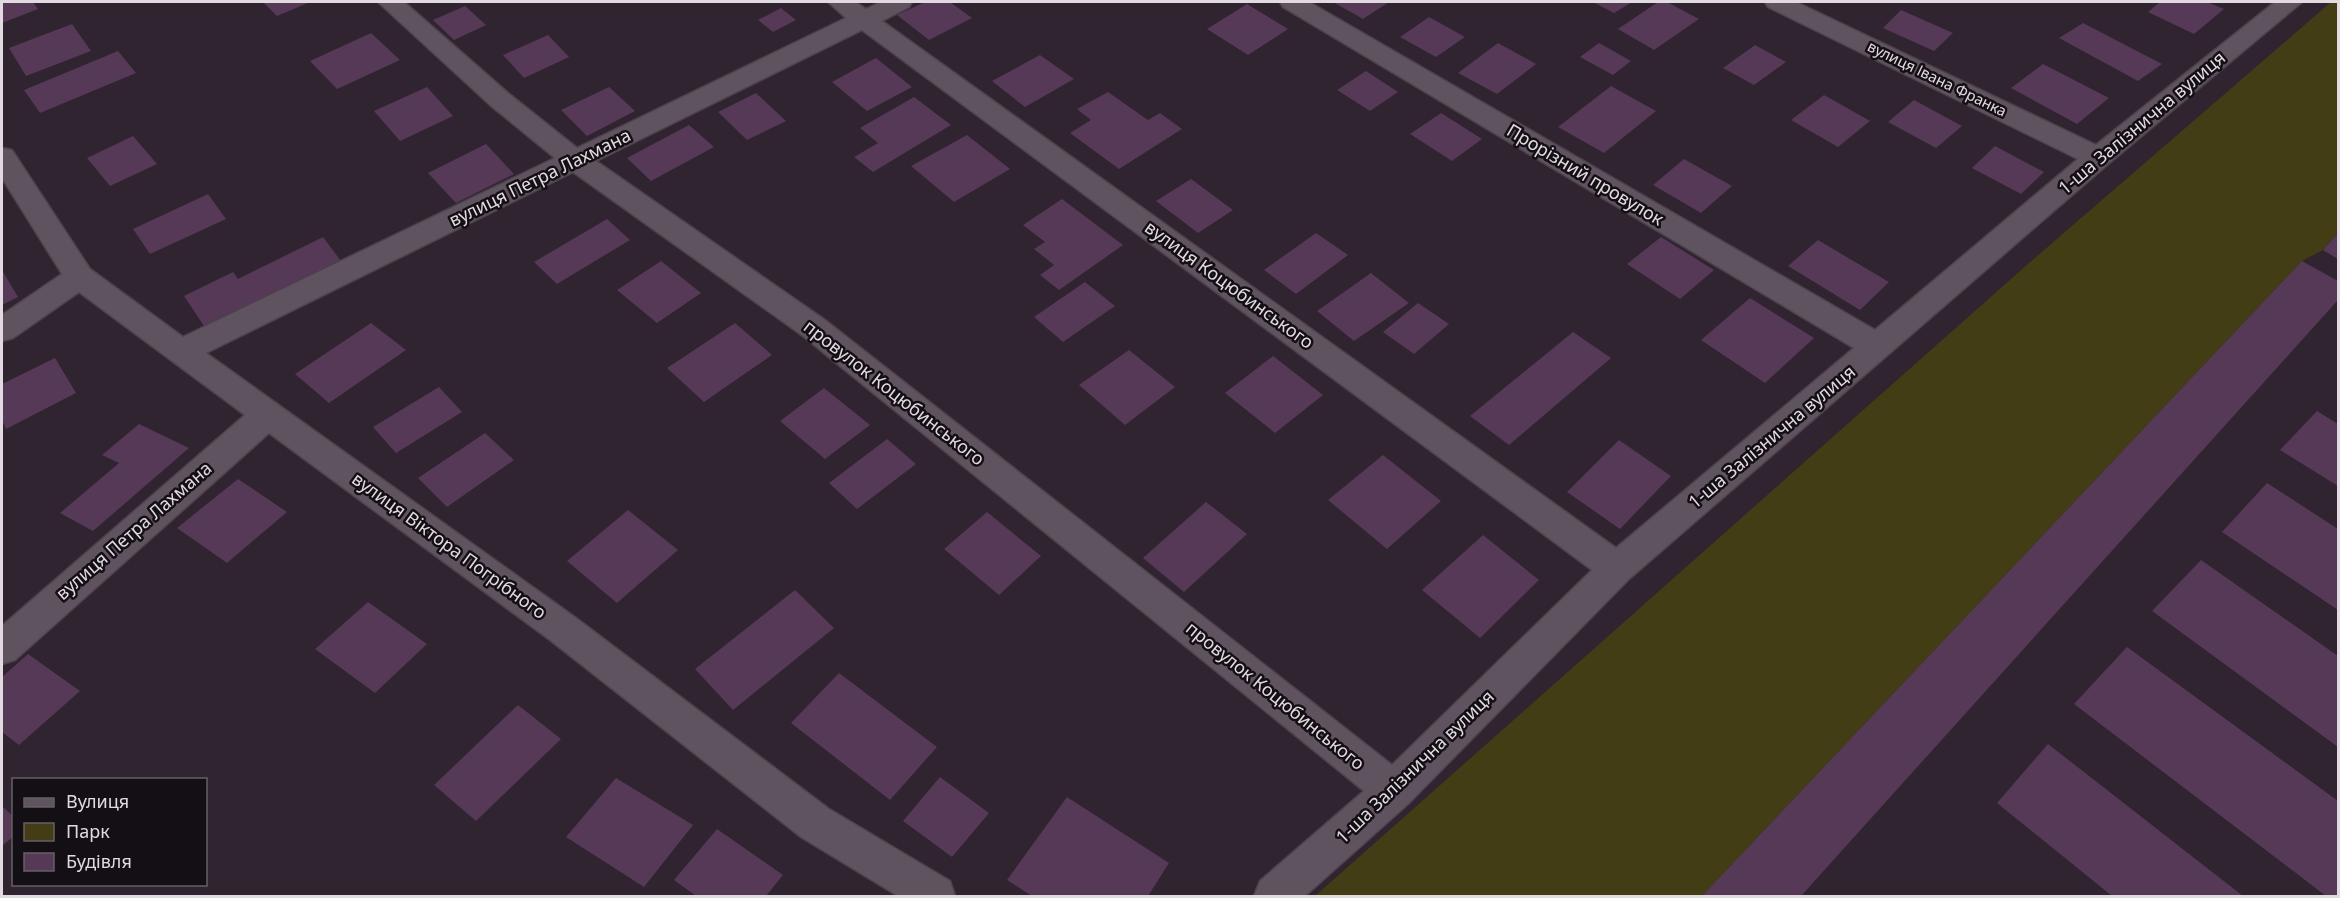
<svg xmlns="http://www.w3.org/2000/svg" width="2340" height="898" font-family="'Noto Sans',sans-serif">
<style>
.green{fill:#423d15}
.building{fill:#563957}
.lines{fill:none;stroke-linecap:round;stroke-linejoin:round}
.minor-casing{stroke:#4c424c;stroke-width:3}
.minor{fill:#605360;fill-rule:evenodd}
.labels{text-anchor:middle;stroke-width:5;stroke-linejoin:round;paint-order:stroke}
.far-street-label{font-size:15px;fill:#e2dae1;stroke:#140f14}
.street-label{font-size:18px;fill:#e2dae1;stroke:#140f14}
</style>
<rect width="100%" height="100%" fill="#2f242f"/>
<path class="green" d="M2331,2H2338V233L2323,250L2302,261L1702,896H1315L2029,263Z"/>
<path class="building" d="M2,2H33L38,9L2,23Z
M263,2H310L277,16Z
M925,2H950L972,18L929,40L897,15Z
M1333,2H1389L1363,19Z
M1593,2H1632L1614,13Z
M1658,2H1667L1699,19L1654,50L1618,29Z
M2160,2H2207L2224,9L2194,34L2148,12Z
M1247,4L1288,29L1248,55L1207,29Z
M465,6L486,25L454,40L433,20Z
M781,8L796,20L773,32L758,20Z
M1901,10L1953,33L1934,51L1883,28Z
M1429,17L1465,37L1436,57L1400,37Z
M2083,23L2162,64L2138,81L2059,38Z
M72,24L91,51L26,76L9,48Z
M371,33L400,60L337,89L310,61Z
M548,35L569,57L524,78L503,55Z
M1498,43L1536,64L1497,94L1458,73Z
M1599,43L1631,61L1613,75L1580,57Z
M1755,45L1786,62L1754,85L1723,68Z
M118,51L136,73L40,113L24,90Z
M1040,55L1074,79L1025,107L992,81Z
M876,58L912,87L867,111L832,82Z
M2043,64L2109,98L2077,124L2011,88Z
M1366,71L1398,92L1370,111L1337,90Z
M1611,86L1656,111L1604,153L1558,127Z
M427,87L453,116L400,141L374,111Z
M609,87L635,111L587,136L561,110Z
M1108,92L1148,120L1160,113L1182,129L1119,169L1070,133L1091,120L1077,109Z
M756,93L786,121L747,140L718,112Z
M1824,95L1870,121L1838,147L1791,120Z
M914,97L951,125L873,172L854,157L878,143L860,128Z
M1914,100L1962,126L1936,148L1888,122Z
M1441,113L1482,139L1452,161L1410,134Z
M689,125L714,147L651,181L627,158Z
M967,135L1010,169L954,202L911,166Z
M133,136L157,164L110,186L87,158Z
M486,144L514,174L456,203L428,173Z
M1995,146L2044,172L2021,194L1972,168Z
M1684,159L1732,186L1701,213L1653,185Z
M1191,179L1233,210L1198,233L1156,201Z
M208,194L226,219L150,254L133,229Z
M1062,199L1123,245L1059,290L1040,275L1054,265L1034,249L1045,242L1023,225Z
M607,219L630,240L557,284L534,262Z
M1316,233L1348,255L1296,294L1264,270Z
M2338,233V259L2323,250Z
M323,237L341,261L206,329L184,296L233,272L238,279Z
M1661,237L1714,270L1680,299L1627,264Z
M1818,240L1889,282L1860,310L1788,266Z
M661,261L701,293L657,323L617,290Z
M2302,261L2338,281V300L1801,896H1702Z
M2,270L18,297L2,305Z
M1371,273L1409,303L1354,341L1317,311Z
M1085,282L1115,306L1063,342L1034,317Z
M1750,298L1814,338L1765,383L1701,340Z
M1418,303L1449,324L1414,354L1383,332Z
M371,323L406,350L329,403L295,374Z
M735,323L772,355L704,402L667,368Z
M1573,332L1611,358L1509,445L1470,416Z
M1129,350L1175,387L1125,425L1079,385Z
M1273,356L1323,395L1275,433L1225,393Z
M55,358L76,393L6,429L2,420V384Z
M439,387L462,412L396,453L373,427Z
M824,388L870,425L825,459L780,421Z
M2317,411L2338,424V486L2280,450Z
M139,424L189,448L93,531L60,513L119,463L102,455Z
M485,433L514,460L447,507L418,478Z
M887,439L916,464L857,509L829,483Z
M1619,440L1671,476L1620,529L1567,492Z
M1383,455L1441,501L1387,549L1328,500Z
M238,479L287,512L227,563L177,528Z
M2267,483L2338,529V610L2222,532Z
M1206,502L1247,534L1184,592L1143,558Z
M628,510L678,550L617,603L567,561Z
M987,512L1041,556L999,595L944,549Z
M1483,535L1539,580L1480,638L1422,590Z
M2201,560L2338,656V747L2152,611Z
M795,590L834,628L733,710L695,669Z
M368,602L427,644L375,693L315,649Z
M2127,647L2338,801V896H2326L2074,704Z
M28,654L80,691L19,745L2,732V677Z
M839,673L937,747L890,800L791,723Z
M518,705L561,739L476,821L434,785Z
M2048,744L2243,896H2112L1997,803Z
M940,777L989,813L952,857L903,821Z
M616,778L693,825L644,887L566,837Z
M1067,797L1169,863L1148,896H1032L1007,880Z
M2,806L14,817V836L2,846Z
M717,829L783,875L766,896H696L674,880Z"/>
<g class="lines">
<g class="minor-casing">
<path id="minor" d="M378,2H404L508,93L577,148L846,18L828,2H855L866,9L881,2H912L909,7L882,21L1616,548L1854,348L1283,7L1280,2H1309L1875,330L2078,159L1768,7L1765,2H1796L2096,145L2275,2H2302L2108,164L1629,579L1408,804L1305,896H1254L1260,881L1364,791L803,336L573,172L206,353L576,618L829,809L950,881L955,896H898L801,837L550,640L269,433L15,660L2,664V626L245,415L79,292L13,338L2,341V315L62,274L2,178V148L12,150L90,269L183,337L555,158L490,105ZM862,30L1592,570L1392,765L825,320L596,161Z"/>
</g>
<use href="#minor" class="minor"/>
</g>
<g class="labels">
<g class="far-street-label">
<text transform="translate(1937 79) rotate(26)" y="5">вулиця Івана Франка</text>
</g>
<g class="street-label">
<text transform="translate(2142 123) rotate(-40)" y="6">1-ша Залізнична вулиця</text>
<text transform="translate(1585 175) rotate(31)" y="6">Прорізний провулок</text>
<text transform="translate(540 178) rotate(-26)" y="6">вулиця Петра Лахмана</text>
<text transform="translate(1229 285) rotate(36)" y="6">вулиця Коцюбинського</text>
<text transform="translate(894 393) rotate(38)" y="6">провулок Коцюбинського</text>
<text transform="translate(1772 437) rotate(-40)" y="6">1-ша Залізнична вулиця</text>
<text transform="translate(134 531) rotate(-41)" y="6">вулиця Петра Лахмана</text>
<text transform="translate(449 546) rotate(36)" y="6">вулиця Віктора Погрібного</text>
<text transform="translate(1275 696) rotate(39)" y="6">провулок Коцюбинського</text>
<text transform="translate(1415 767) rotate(-44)" y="6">1-ша Залізнична вулиця</text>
</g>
</g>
<rect width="2340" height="898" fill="none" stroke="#e2dae1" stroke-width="6"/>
<rect x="12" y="778" width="195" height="108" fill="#140f14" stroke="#666066" stroke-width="1.5"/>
<rect x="24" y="798" width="30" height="9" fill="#605360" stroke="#666066" stroke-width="1.5"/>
<text x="66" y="808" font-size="18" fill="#e2dae1">Вулиця</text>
<rect x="24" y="823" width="30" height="18" fill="#423d15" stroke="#666066" stroke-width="1.5"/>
<text x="66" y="838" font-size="18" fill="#e2dae1">Парк</text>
<rect x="24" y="853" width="30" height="18" fill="#563957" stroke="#666066" stroke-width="1.5"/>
<text x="66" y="868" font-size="18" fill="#e2dae1">Будівля</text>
</svg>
